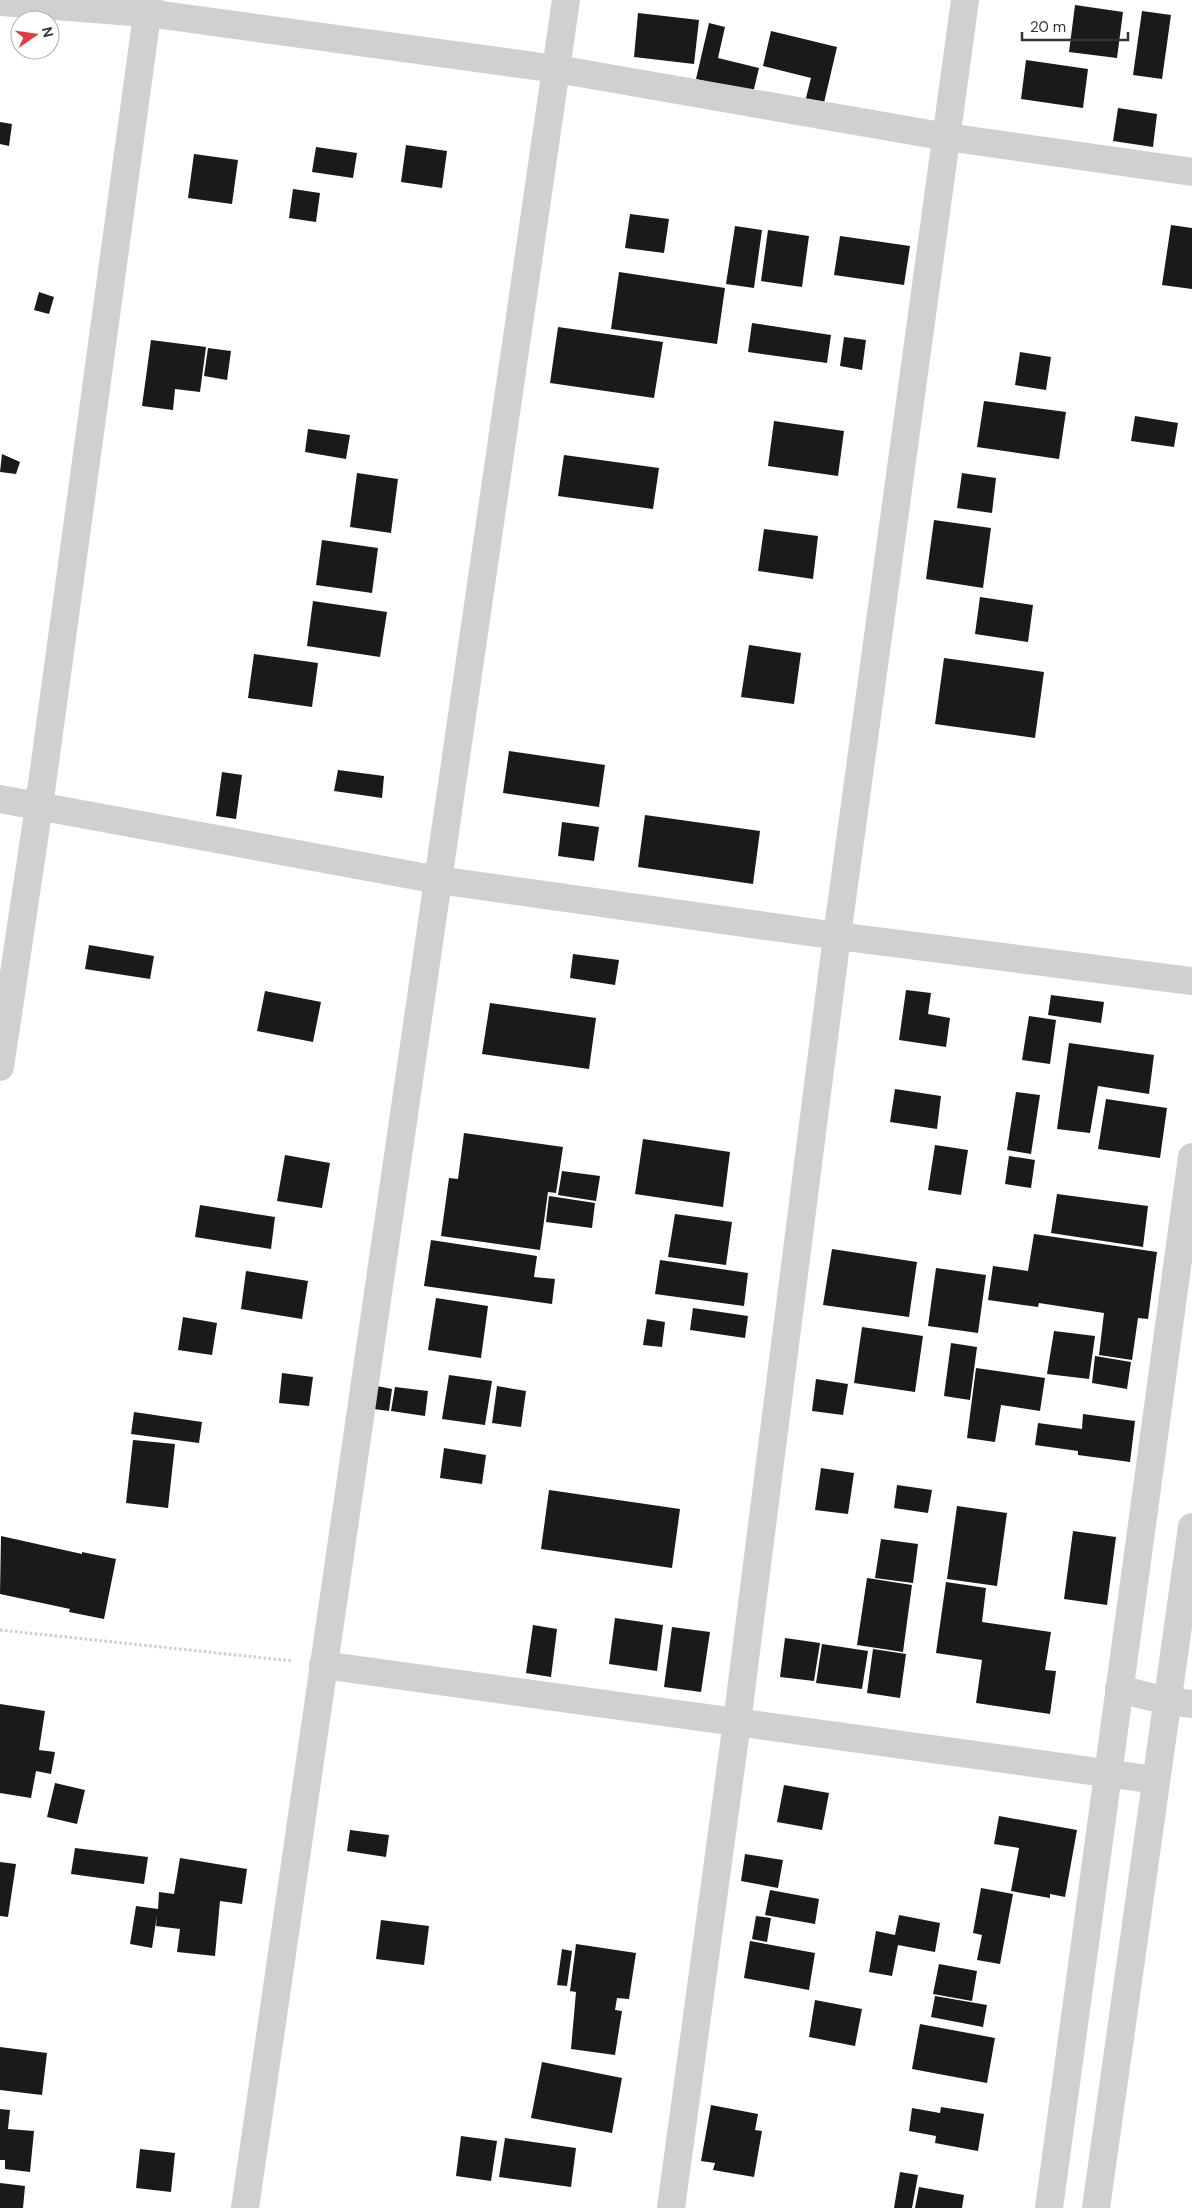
<svg xmlns="http://www.w3.org/2000/svg" width="1192" height="2208" font-family="'DM Sans',sans-serif">
<style>
.building{fill:#1a1a1a}
.lines{fill:none;stroke-linecap:round;stroke-linejoin:round}
.path{stroke:#cdcdcd;stroke-width:3;stroke-dasharray:2.5 2.5;stroke-linecap:butt}
.minor{stroke:#d0d0d0;stroke-width:28}
</style>
<rect width="100%" height="100%" fill="#fff"/>
<path class="building" d="M1075,5L1123,12L1117,58L1069,52Z
M1142,11L1171,15L1162,79L1133,75Z
M638,13L699,20L694,64L634,57Z
M709,23L725,27L718,58L759,68L753,93L696,79Z
M771,31L837,47L823,107L805,102L811,78L763,66Z
M1026,60L1088,69L1083,108L1021,99Z
M1118,108L1157,114L1153,147L1113,141Z
M0,122L12,124L9,146L0,144Z
M406,145L447,151L442,188L401,182Z
M316,147L357,153L353,178L312,172Z
M194,154L238,160L232,204L188,198Z
M293,189L320,193L316,222L289,218Z
M630,214L669,219L664,253L625,248Z
M1171,225L1192,228V289L1162,285Z
M735,226L762,230L754,288L726,284Z
M768,230L809,236L802,287L761,281Z
M840,236L910,246L904,285L834,275Z
M619,272L725,288L717,344L611,329Z
M39,292L54,297L49,314L34,310Z
M752,323L831,335L827,363L748,352Z
M558,327L663,342L654,398L550,383Z
M844,337L866,340L862,370L840,366Z
M151,340L206,347L200,392L175,389L173,410L142,406Z
M208,348L231,351L227,380L204,376Z
M1020,352L1051,357L1046,390L1015,385Z
M984,401L1066,412L1059,459L977,447Z
M1135,416L1178,423L1174,447L1131,441Z
M774,421L844,431L838,476L768,466Z
M308,429L350,435L346,459L305,452Z
M2,454L20,462L16,474L0,472Z
M564,455L659,468L653,509L558,496Z
M357,473L398,479L391,533L350,527Z
M962,473L996,478L992,513L957,508Z
M934,520L991,528L983,588L926,579Z
M764,529L818,536L813,579L758,571Z
M322,540L378,548L372,593L316,585Z
M980,597L1033,605L1028,642L975,634Z
M313,601L387,612L380,657L307,646Z
M749,645L801,653L794,704L741,697Z
M254,654L318,663L312,707L248,698Z
M944,658L1044,672L1035,738L935,724Z
M509,751L605,765L599,807L503,793Z
M338,770L384,776L382,798L334,791Z
M222,772L242,775L236,819L216,816Z
M645,815L760,831L753,884L638,867Z
M562,822L599,827L594,861L558,856Z
M89,945L154,956L150,979L85,969Z
M573,954L619,960L615,985L570,978Z
M906,990L931,993L928,1014L950,1018L946,1047L899,1040Z
M265,991L321,1002L313,1042L257,1031Z
M1051,995L1104,1002L1101,1023L1048,1015Z
M490,1003L596,1018L589,1069L482,1054Z
M1029,1016L1056,1020L1050,1064L1022,1060Z
M1069,1043L1154,1055L1149,1094L1098,1086L1090,1133L1057,1129Z
M895,1089L941,1096L937,1129L890,1122Z
M1016,1092L1040,1095L1031,1154L1007,1150Z
M1106,1099L1167,1108L1160,1158L1098,1149Z
M464,1133L563,1147L556,1193L548,1192L540,1250L441,1236L449,1178L458,1179Z
M643,1139L730,1152L723,1207L635,1194Z
M935,1145L968,1150L961,1195L928,1190Z
M285,1155L330,1163L322,1208L277,1201Z
M1009,1156L1035,1160L1031,1188L1005,1184Z
M562,1171L600,1176L596,1201L558,1195Z
M1057,1194L1148,1206L1143,1247L1051,1233Z
M549,1196L595,1203L592,1228L546,1222Z
M200,1205L275,1217L271,1249L195,1237Z
M675,1214L732,1222L726,1265L668,1257Z
M1034,1234L1157,1252L1148,1319L1138,1318L1132,1360L1099,1355L1104,1313L1039,1303L1038,1307L988,1300L993,1266L1028,1271Z
M431,1240L537,1256L534,1277L555,1279L552,1304L424,1286Z
M832,1249L917,1262L909,1317L823,1305Z
M660,1260L748,1273L744,1306L655,1294Z
M936,1268L986,1275L978,1333L928,1326Z
M246,1271L308,1281L302,1319L241,1309Z
M436,1298L488,1306L481,1358L428,1350Z
M693,1308L748,1316L745,1338L690,1330Z
M183,1317L217,1323L212,1355L178,1350Z
M647,1319L665,1322L662,1347L643,1345Z
M862,1327L923,1336L915,1392L854,1383Z
M1054,1331L1095,1336L1089,1379L1047,1374Z
M951,1343L977,1347L970,1400L944,1396Z
M1095,1356L1131,1362L1127,1389L1092,1383Z
M976,1368L1045,1378L1040,1411L1001,1405L995,1442L967,1438Z
M282,1373L313,1377L309,1406L279,1403Z
M449,1375L492,1381L485,1425L442,1419Z
M816,1379L848,1384L843,1415L812,1411Z
M377,1386L392,1389L389,1411L374,1409Z
M497,1386L526,1391L521,1427L492,1423Z
M395,1387L428,1391L425,1416L391,1411Z
M134,1412L202,1422L199,1443L131,1434Z
M1083,1414L1135,1421L1130,1462L1078,1455V1451L1035,1445L1038,1423L1082,1429Z
M133,1440L175,1444L168,1508L126,1503Z
M444,1448L486,1455L482,1484L440,1478Z
M821,1468L854,1473L848,1514L815,1510Z
M897,1485L932,1490L928,1513L894,1508Z
M549,1490L680,1509L672,1568L541,1549Z
M957,1506L1007,1513L997,1586L947,1579Z
M1073,1531L1116,1537L1107,1605L1064,1599Z
M1,1536L82,1554V1552L116,1559L104,1619L69,1612L70,1609L0,1594Z
M881,1539L918,1544L913,1583L875,1578Z
M867,1578L912,1585L903,1652L857,1645Z
M946,1582L986,1588L982,1622L1051,1632L1045,1670L1056,1671L1050,1714L976,1703L982,1660L936,1653Z
M615,1618L663,1625L657,1671L609,1664Z
M533,1625L557,1629L551,1677L526,1673Z
M672,1627L710,1632L701,1692L664,1687Z
M785,1638L820,1643L814,1681L780,1677Z
M822,1644L868,1651L862,1689L816,1683Z
M873,1649L906,1654L900,1698L867,1693Z
M0,1704L45,1711L39,1750L55,1752L51,1774L36,1771L31,1798L0,1793Z
M55,1783L85,1790L77,1824L47,1817Z
M784,1785L829,1793L822,1830L777,1822Z
M999,1816L1077,1830L1065,1897L1050,1894V1898L1011,1891L1019,1848L994,1844Z
M350,1830L389,1835L386,1857L347,1851Z
M75,1848L148,1857L144,1884L71,1874Z
M745,1854L783,1860L778,1888L741,1881Z
M180,1858L247,1869L242,1904L220,1901L215,1956L177,1952L180,1929L156,1926L157,1915L152,1948L130,1944L136,1906L158,1909L159,1892L174,1894Z
M0,1862L16,1864L8,1917L0,1916Z
M981,1888L1013,1894L1000,1964L977,1960L982,1935L973,1933Z
M770,1890L819,1899L815,1924L765,1915Z
M899,1915L940,1923L935,1952L898,1945L892,1976L869,1972L876,1931L895,1935Z
M756,1916L771,1918L767,1942L752,1939Z
M381,1920L429,1926L424,1965L376,1959Z
M750,1941L815,1953L809,1990L744,1978Z
M576,1944L636,1953L629,1999L617,1998L615,2010L622,2011L615,2055L571,2049L576,1992L570,1991Z
M562,1949L572,1951L567,1986L557,1985Z
M939,1964L977,1971L972,2001L933,1994Z
M935,1996L987,2005L983,2027L931,2017Z
M815,2000L862,2009L855,2046L809,2037Z
M920,2024L995,2038L987,2083L912,2069Z
M0,2047L47,2053L42,2095L0,2090Z
M542,2062L622,2078L612,2133L531,2118Z
M711,2105L758,2114L755,2130L762,2131L754,2177L713,2170L715,2163L701,2161Z
M941,2107L984,2114L978,2151L935,2143L936,2136L909,2131L912,2108L940,2113Z
M0,2109L10,2110L8,2129L34,2131L30,2172L5,2169V2160H0Z
M461,2136L497,2141L491,2181L456,2176Z
M505,2138L576,2148L571,2187L499,2177Z
M140,2149L175,2153L171,2192L136,2188Z
M900,2172L918,2175L912,2208H894Z
M0,2183L25,2186L23,2208H0Z
M919,2187L964,2195L962,2208H915Z"/>
<g class="lines">
<path class="path" d="M0,1630L293,1661"/>
<path class="minor" d="M0,2L147,13L557,69L947,137L1192,172
M0,799L438,880L837,936L1192,981
M0,1067L39,806L149,0
M323,1665L1156,1780
M1119,1689L1167,1701L1192,1704
M245,2208L566,0
M671,2208L737,1722L837,936L965,0
M1049,2208L1192,1157
M1096,2208L1192,1527"/>
</g>
<g transform="translate(35 35) rotate(77)"><circle r="24" fill="#ffffff" stroke="#adadad"/>
<path d="M0-4L9 19L0 12L-9 19Z" fill="#e63946"/>
<text y="-8" font-size="14" font-weight="bold" text-anchor="middle" fill="#333333">N</text>
</g>
<path d="M1022 32v8h106v-8" fill="none" stroke="#333333" stroke-width="2.5"/>
<text x="1030" y="32" font-size="15" fill="#333333" stroke="#ffffff" stroke-width="4" paint-order="stroke">20 m</text>
</svg>
